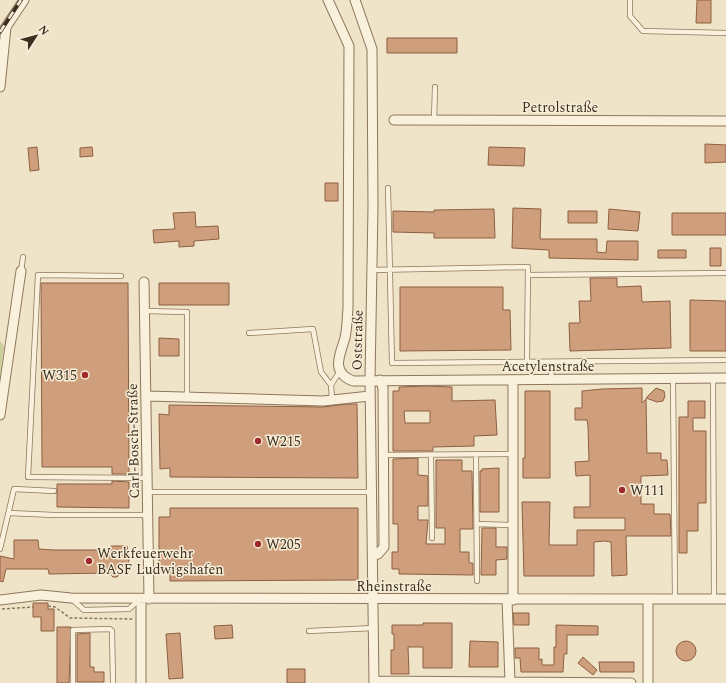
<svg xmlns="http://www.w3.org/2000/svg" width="726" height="683" font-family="Spectral,serif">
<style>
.green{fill:#c9cf9b}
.building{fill:#cf9f7d;stroke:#8d5f41;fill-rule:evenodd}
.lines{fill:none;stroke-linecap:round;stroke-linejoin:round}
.service-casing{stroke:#8d765c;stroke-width:6}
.minor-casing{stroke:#8d765c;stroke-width:11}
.path{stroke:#8d765c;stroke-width:1.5;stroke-dasharray:3 2;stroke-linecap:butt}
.service{stroke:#faf1dc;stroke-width:4.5}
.minor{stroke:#faf1dc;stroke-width:9}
.rail-casing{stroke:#3d2e20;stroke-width:4}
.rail{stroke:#f7eed8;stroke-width:2.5;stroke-dasharray:8;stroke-linecap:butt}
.poi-dot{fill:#9e2a2b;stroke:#f7eed8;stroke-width:1.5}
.labels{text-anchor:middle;stroke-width:3;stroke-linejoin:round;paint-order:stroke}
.street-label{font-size:14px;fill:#3d2e20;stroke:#f7eed8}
.poi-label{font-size:14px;fill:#3d2e20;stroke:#f7eed8;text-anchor:start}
</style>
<rect width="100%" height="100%" fill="#f0e4c8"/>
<path class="green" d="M0,341L4,346L0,375Z"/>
<path class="building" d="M697,0H711V23H696Z
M387,38H457V53H387Z
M705,144L726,145V162L705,163Z
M37,147L39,170L30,171L28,148Z
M92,147L93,156L80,157V148Z
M489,147L525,148L524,166L488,165Z
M325,183H338V201H325Z
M513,208L541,209L540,239H597V252L606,253L607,241H638V260L549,258V250L512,248Z
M494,209L495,238H434V233L393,232V211L434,212V210Z
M609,209L640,212L638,231L608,229Z
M568,211H597V223H568Z
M195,212L196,227L218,226L219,239L194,241V246L179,247V241L154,243L153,230L175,229L173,213Z
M672,213H726V235H672Z
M710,248H721V266H710Z
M658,250H686V258H658Z
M590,278H617V287L641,286L642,302L670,301L671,348L570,351L569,323H580L579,301H591Z
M41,283H128L129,474H112V467H42Z
M159,283H229V305H159Z
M400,287H503V310H510L511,350L400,351Z
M690,300L726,301V351H690Z
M159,338L179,339V356H159Z
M426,386L452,387V401L495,400L497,435L474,436V446L433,447V451H393V391H399V387ZM404,411H430V423H405Z
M642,388V403L646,399L647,453H661V460H667L668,475L641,476V504H654V514H670L671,536H626L627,575L612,576L611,542L604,541L594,542V576H524L522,502H550L549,545H577V530H625V518H574V507H590V475L576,476L575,462L589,461L588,426L587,420H575V408H582V391L602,389Z
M656,388L664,391L665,396L663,401L657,402L646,398Z
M525,391H550V478H523V458H525Z
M688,401H705V418H693V431H706V503H698V531H687V553H679V417H688Z
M347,404H357L358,478L170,477V468L160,469L159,414L169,415V405L323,407Z
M418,458V475L428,476V506H418V520H428L426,544H445V528H436V460H462V471H472L473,529H460V552H469V563H473V575L399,574V569H392V552H398V524H393V459Z
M499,468V512H480V471H482V469Z
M112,481L129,482V508L57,507V484H112Z
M170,508H358V580L170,581V572L159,571V517H170Z
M482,528H496V547H507V559L496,560V575H481Z
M14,540H38L39,549L54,550H111V546H127L129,557L128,573H121L117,577H113L109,573L49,574L48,569H6L3,582L0,581V556L14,559Z
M33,603H48V609H54V631H41V617H33Z
M513,613H529V625H514Z
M423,623H452V668H423V647H408L409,674H391V650H394V634H392V625H423Z
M232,625L233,638L215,639L214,626Z
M556,625L598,626V635H567V654H564L563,672H521L520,658H515V648H539V660L542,659V665H554V647H556Z
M57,627H71L69,683H57Z
M90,633V667H94V672H104V682H77V634Z
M180,633L183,678L169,679L166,634Z
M470,641L498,642V667H469Z
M676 651a10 10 0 1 1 20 0a10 10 0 1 1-20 0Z
M583,657L597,670L593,675L578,663Z
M599,662H634V672H600Z
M287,669H305V683H287Z"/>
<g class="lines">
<g class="service-casing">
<path id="service" d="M630,0V16L643,31L726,33
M434,120L435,87
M388,188L392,363L726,360
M372,270L528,267L527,362
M21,271L23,257
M528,275L726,273
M121,276L38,275L28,477L147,478
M144,311L187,312V397
M249,333L313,329L321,372L331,385L340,371
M713,378L714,599
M673,379L675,599
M551,380L552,362
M331,385L332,400
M384,455L513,454
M431,455L432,538
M476,455L477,581
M148,492H372
M9,513L54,515H148
M477,524L513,525
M0,549L14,489L54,491
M73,600L84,610L129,609L140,599
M309,631L374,628
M73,683V630L110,629L112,631L113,683"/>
</g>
<g class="minor-casing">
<path id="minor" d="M328,0L349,46L348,309C347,319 347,329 345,338C340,355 330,372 353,381L726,378
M355,0L372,49L373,207L370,380L374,683
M4,30L24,0
M0,87L6,27
M394,120L726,121
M144,282L149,599
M513,380V600
M147,396L323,401L370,396
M0,415L21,271
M373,555L378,554L384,547L383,388L380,380
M141,599V683
M0,600L41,595L71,598L726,599
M507,600L510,682
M648,600V683
M374,681L631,683"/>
</g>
<path class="path" d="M48,606L55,607L70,618L133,619
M2,609L33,607"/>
<use href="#service" class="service"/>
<use href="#minor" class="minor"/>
<g class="rail-casing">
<path id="rail" d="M0,32L21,0"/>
</g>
<use href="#rail" class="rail"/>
</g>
<g class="poi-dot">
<circle cx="85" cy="375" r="4"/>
<circle cx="258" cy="441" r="4"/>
<circle cx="622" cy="490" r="4"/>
<circle cx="258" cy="544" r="4"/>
<circle cx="89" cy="561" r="4"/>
</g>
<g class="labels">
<g class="street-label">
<text x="560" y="112">Petrolstraße</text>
<text transform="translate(357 340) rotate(-89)" y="5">Oststraße</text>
<text x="548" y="371">Acetylenstraße</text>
<text transform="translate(133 441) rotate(-91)" y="5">Carl-Bosch-Straße</text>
<text x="394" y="591">Rheinstraße</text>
</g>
<g class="poi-label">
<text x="77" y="380" text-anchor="end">W315</text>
<text x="266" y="446">W215</text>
<text x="630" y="495">W111</text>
<text x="266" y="549">W205</text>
<text x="97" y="558">Werkfeuerwehr<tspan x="97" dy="16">BASF Ludwigshafen</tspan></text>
</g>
</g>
<g transform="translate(36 36) rotate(54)" stroke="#f7eed8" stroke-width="3" paint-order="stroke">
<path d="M0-3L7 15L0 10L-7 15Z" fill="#3d2e20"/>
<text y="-6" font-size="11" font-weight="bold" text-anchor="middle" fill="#3d2e20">N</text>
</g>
</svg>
